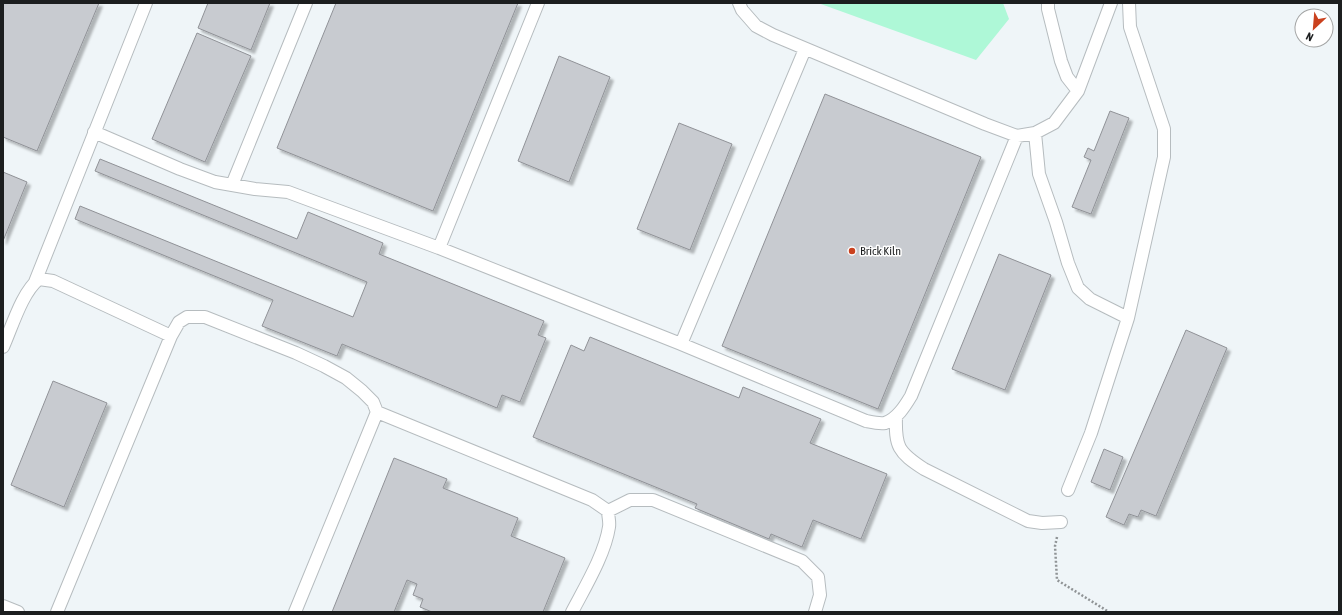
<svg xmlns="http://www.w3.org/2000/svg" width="1342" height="615" font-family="'Asap Condensed',sans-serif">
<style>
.green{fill:#aef8d7}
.building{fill:#c8cbd0;stroke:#909297;filter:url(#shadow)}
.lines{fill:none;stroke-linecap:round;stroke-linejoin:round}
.service-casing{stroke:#b6bcbf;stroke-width:14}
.path{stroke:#909496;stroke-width:2.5;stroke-dasharray:2 2;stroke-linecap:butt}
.service{stroke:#fff;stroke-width:12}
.poi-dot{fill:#ca411e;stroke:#fff;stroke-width:1.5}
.labels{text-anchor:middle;stroke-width:3;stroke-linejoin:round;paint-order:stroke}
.poi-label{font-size:12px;fill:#1c1e1f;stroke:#fff;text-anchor:start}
</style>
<defs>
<filter id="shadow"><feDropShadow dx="3.5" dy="3.5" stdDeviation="1" flood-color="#0004"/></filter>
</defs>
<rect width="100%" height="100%" fill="#eff5f8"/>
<path class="green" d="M818,3H1003L1009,19L976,60Z"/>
<path class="building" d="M3,3H99L37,151L3,137Z
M208,3H270L251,50L198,28Z
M336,3H518L433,211L277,148Z
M197,33L251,56L205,162L152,139Z
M559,56L610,77L569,182L518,161Z
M825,94L981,157L878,409L722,346Z
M1110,111L1129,118L1091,214L1072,207L1091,160L1084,157L1088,148L1094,151Z
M679,123L732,144L690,250L637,229Z
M100,159L297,239L308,212L383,243L379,254L544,321L538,335L546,338L520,402L502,395L497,408L342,344L337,356L262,326L273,300L75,219L80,206L353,317L367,282L95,171Z
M3,172L27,182L3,241Z
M999,254L1051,275L1005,390L952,369Z
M1186,330L1227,348L1156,516L1141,510L1138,517L1129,514L1124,525L1106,517Z
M590,337L739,398L743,387L821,419L810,443L887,474L861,539L813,520L802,547L771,534L769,539L695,508L697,504L533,437L571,345L584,351Z
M53,381L107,403L64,507L11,485Z
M1104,449L1123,457L1110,490L1091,482Z
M394,458L447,479L443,488L518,518L511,536L565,558L543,612H432L420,607L423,599L413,595L417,584L407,580L394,612H332Z"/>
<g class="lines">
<g class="service-casing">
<path id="service" d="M739,3L742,10L756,26L773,35L985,124L1017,136L1035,133L1054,123L1078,91L1111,3
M1048,3V9L1061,61L1067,77L1078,91
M94,132L180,169L215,182L255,189L288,192L439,248L681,344L805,49
M1035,133L1039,174L1056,222L1068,263L1078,288L1090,299L1128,318
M232,185L306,3
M439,248L538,3
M35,282L146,3
M681,344L866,421C871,422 879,424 885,423C897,419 905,406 911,396L1017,136
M3,347C12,327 22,292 39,279L53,281L171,336
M896,416C895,447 898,452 924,469L1028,521L1042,523L1061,522
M1068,490L1091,433L1128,318L1164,157V129L1130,27L1129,3
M608,511L630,500H653L802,561L818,577L820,595L815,612
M3,606L18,612
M57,612L171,336L179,322L187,317H205L296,353L324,366L346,378L362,391L373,402L377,412
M295,612L377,412L592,500L608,511C608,516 610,522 609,527C605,554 585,587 572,612"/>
</g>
<path class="path" d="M1057,537L1055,546L1057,580L1109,612"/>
<use href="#service" class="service"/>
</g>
<circle class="poi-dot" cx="852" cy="251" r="4"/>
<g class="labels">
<g class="poi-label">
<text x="860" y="255">Brick Kiln</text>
</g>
</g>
<rect width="1342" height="615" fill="none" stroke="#1c1e1f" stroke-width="8"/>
<g transform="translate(1314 28) rotate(206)"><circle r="19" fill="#ffffff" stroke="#a4a5a5"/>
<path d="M0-3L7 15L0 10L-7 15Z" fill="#ca411e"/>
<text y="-6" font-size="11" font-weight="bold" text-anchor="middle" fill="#1c1e1f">N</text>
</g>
</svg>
